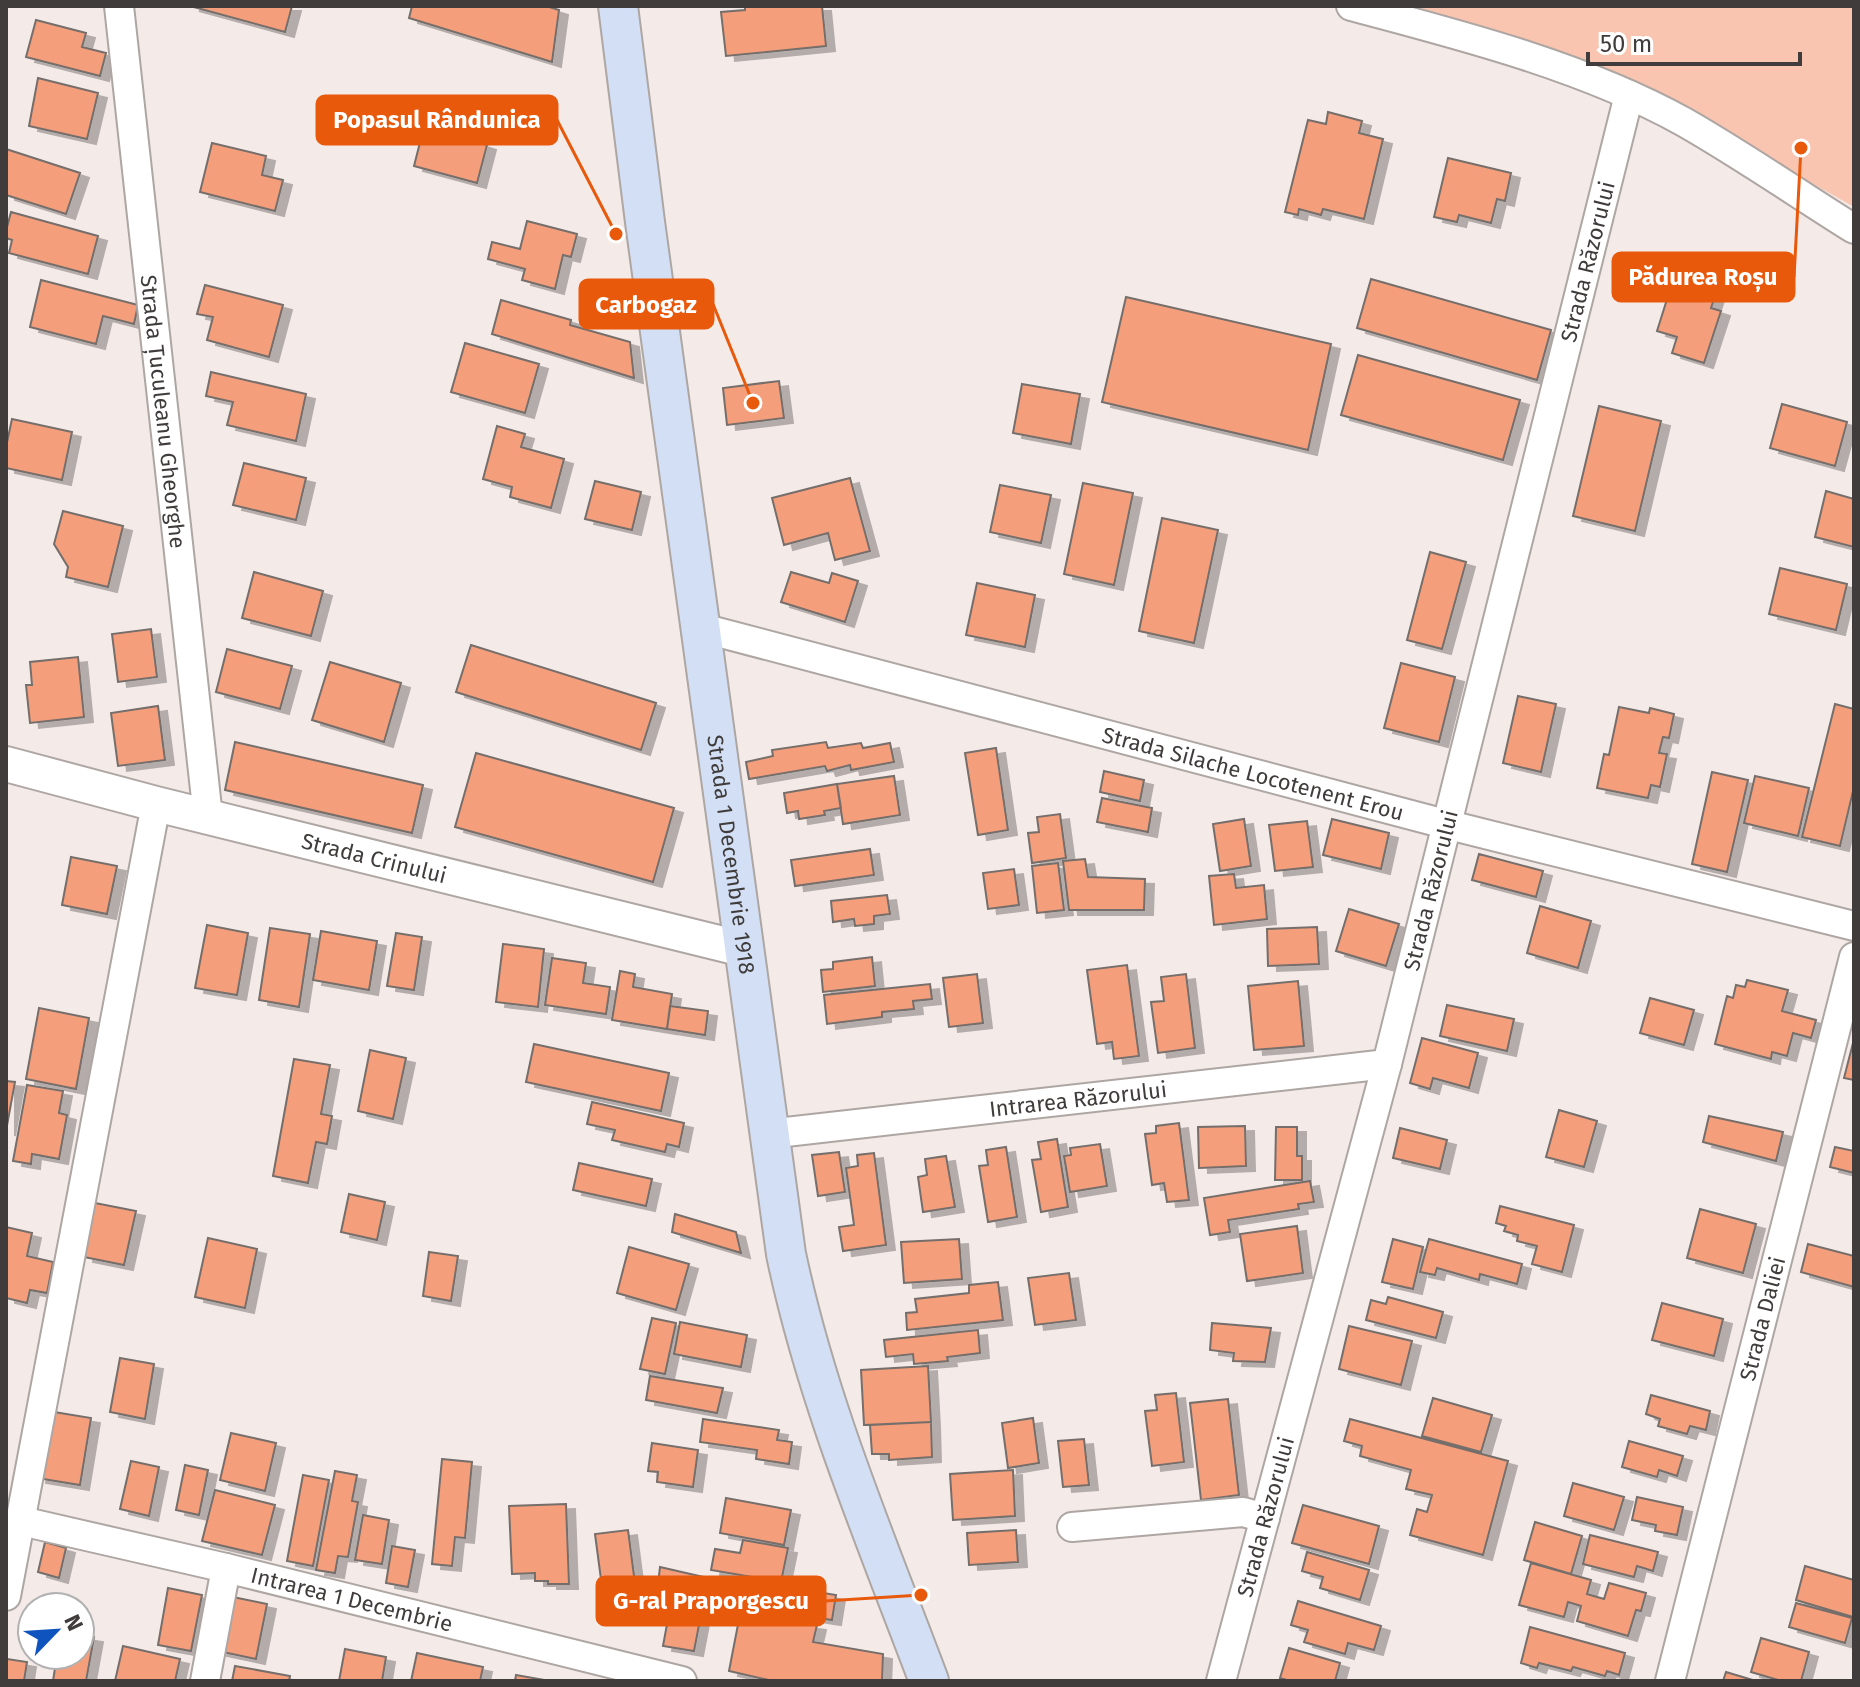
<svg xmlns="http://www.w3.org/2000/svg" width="1860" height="1687" font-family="'Fira Sans',sans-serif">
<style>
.green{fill:#f9c5b1}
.building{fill:#f59e7b;stroke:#756e6b;stroke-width:2;filter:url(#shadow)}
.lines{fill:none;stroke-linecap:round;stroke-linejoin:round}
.minor-casing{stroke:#aea6a3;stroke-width:32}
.tertiary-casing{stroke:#aea6a3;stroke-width:38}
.secondary-casing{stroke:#aea6a3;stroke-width:42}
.minor{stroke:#fff;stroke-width:28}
.tertiary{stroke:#fff;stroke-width:34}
.secondary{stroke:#d3dff4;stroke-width:38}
.labels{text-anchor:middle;stroke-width:8;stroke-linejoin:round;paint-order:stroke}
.street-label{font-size:22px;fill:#3f3c3b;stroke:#fff}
.leader{fill:none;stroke:#e8590c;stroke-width:3}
.callout-dot{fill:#e8590c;stroke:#fff;stroke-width:3}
.callout{fill:#e8590c;stroke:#e8590c;stroke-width:3}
.callout-label{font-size:24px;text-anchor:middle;font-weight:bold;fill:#fff}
</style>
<defs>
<filter id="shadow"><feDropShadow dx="9" dy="5" stdDeviation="0" flood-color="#0004"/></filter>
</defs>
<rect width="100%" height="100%" fill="#f4ebe8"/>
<path class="green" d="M1413,6H1854V207L1644,88L1547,48Z"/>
<path class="building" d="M190,6H292L285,32Z
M412,6H546L559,10L552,62L409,18Z
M745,6H822L826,46L726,56L721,12L745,10Z
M36,20L86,33L82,47L106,53L100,76L26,57Z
M38,78L98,93L87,139L29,126Z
M429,107L476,119L471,140L487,145L477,183L414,166Z
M1328,112L1362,121L1359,133L1383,139L1364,219L1323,209L1321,215L1299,209L1298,215L1285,212L1308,120L1326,124Z
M212,143L266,156L262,175L283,180L275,211L200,192Z
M6,149L80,173L66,214L6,195Z
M1448,158L1511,173L1505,201L1497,199L1491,223L1459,215L1457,222L1434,217Z
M11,212L98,236L88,274L9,253L12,240L6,238V231Z
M527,221L577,234L571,257L563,255L555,289L522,280L525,269L488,259L492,242L520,249Z
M1674,277L1717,290L1711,308L1721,311L1704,363L1672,353L1677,337L1657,331Z
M1371,279L1551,330L1537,380L1357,328Z
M41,280L138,305L134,324L103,316L96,344L30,327Z
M205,285L283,305L269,357L207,340L213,317L197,314Z
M1126,297L1331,344L1308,450L1102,402Z
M501,300L571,320L570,325L630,342L634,378L492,334Z
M465,343L539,364L525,413L451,392Z
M1358,355L1520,400L1503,460L1341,415Z
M211,372L306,394L296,441L227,425L233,402L206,396Z
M779,381L784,418L727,425L723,388Z
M1022,384L1080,394L1071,444L1013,433Z
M1782,404L1847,422L1835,466L1770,448Z
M1599,406L1661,421L1635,531L1573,516Z
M12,419L72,432L62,480L6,468V447Z
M497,426L525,434L521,447L564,459L551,508L510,497L512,487L483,479Z
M244,463L306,478L296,520L233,505Z
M850,478L870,551L835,560L828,533L784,545L772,498Z
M595,481L641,492L632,530L585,519Z
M1083,483L1133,493L1114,585L1064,574Z
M1000,485L1051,495L1041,543L990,532Z
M1826,491L1854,499V547L1815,537Z
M63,511L123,526L108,587L66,577L68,567L54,544Z
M1162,518L1218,530L1194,643L1139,631Z
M1430,552L1466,562L1442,649L1407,640Z
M1780,568L1847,584L1836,630L1769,614Z
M254,572L323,591L311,636L242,618Z
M791,572L829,583L832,573L858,581L845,622L781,602Z
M977,583L1035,595L1025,647L966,635Z
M151,629L157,677L118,682L112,634Z
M471,645L656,703L641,750L456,692Z
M227,649L292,666L280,709L216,692Z
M78,657L84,717L30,723L26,685H32L30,662Z
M330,662L401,683L384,742L312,720Z
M1401,663L1455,677L1439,742L1384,728Z
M1518,696L1556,704L1541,772L1503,763Z
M1835,704L1854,709V787L1840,846L1802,837Z
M158,706L165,760L118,766L111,713Z
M1619,707L1649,713L1650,708L1674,714L1669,738L1663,737L1659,753L1667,754L1660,787L1651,785L1648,798L1597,788L1604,754L1609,755Z
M235,742L423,785L412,833L225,790Z
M826,742L828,748L861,743L863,748L890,743L894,762L851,770L850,765L827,771L825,766L749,779L746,762L773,756L772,750Z
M996,748L1008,830L978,835L965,753Z
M476,753L674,808L653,882L455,827Z
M1104,771L1144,780L1140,801L1100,792Z
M1712,772L1748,780L1727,872L1692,864Z
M894,776L900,815L843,824L837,784Z
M1755,776L1809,788L1798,836L1744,823Z
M837,784L841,808L824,811L825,815L799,819L798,811L787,813L784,793Z
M1102,798L1152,808L1148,832L1097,822Z
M1060,814L1066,858L1032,863L1028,833L1039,832L1037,817Z
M1244,819L1251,866L1220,871L1213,824Z
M1332,819L1389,833L1381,869L1323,855Z
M1307,821L1313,867L1275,871L1269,825Z
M870,849L874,875L795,886L791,860Z
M1479,854L1543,871L1536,897L1472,880Z
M71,857L117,866L107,914L62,905Z
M1085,859L1088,877L1145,879L1144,910H1069L1063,861Z
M1058,863L1064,910L1037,913L1032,866Z
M1014,869L1019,905L988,909L983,873Z
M1234,874L1236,888L1264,885L1267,919L1214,925L1209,876Z
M887,895L890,914L874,916V924L855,926L854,919L833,922L831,901Z
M1540,906L1591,921L1578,968L1527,953Z
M1349,909L1399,924L1386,966L1336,951Z
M207,925L248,933L237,995L195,988Z
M1317,927L1319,964L1268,966L1267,929Z
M270,928L310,934L299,1007L259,1000Z
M321,931L377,941L369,990L313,980Z
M396,933L422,937L414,990L387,986Z
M503,944L544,949L538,1007L496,1002Z
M872,957L875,986L823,992L821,970L833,969V962Z
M552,958L586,963L583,983L610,987L606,1014L545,1005Z
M1127,965L1139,1056L1114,1059L1112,1042L1097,1044L1087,970Z
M620,971L635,974L633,987L672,994L667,1029L612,1020Z
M977,974L983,1023L949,1027L943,978Z
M1186,974L1195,1048L1158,1053L1151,1002L1164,1001L1161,977Z
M1747,980L1788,990L1782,1011L1816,1020L1811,1038L1793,1033L1787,1056L1772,1052L1771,1059L1715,1044L1727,996L1733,998L1736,985L1745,987Z
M1298,981L1304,1046L1254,1050L1248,986Z
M930,984L932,999L913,1001L914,1009L882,1012V1017L827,1024L824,995Z
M1650,998L1694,1010L1684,1045L1640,1033Z
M1447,1005L1514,1019L1507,1051L1440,1036Z
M670,1006L708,1011L705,1035L667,1029Z
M39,1008L89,1018L76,1089L26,1079Z
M1422,1038L1478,1053L1469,1088L1433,1078L1430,1089L1410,1083Z
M1853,1043H1854V1080L1844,1078Z
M534,1044L669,1073L661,1111L526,1082Z
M370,1050L406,1058L393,1119L358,1111Z
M294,1059L330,1065L321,1114L332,1116L327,1144L316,1142L308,1183L273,1176Z
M6,1081L15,1082L6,1131Z
M27,1085L63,1091L59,1113L67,1115L59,1159L32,1154L31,1164L13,1161Z
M592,1102L684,1123L679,1147L667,1144L665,1152L612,1140L615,1130L587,1124Z
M1559,1110L1597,1121L1584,1167L1546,1157Z
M1709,1116L1783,1132L1776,1161L1703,1142Z
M1179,1123L1189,1200L1167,1202L1164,1183L1152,1185L1145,1134L1156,1133V1126Z
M1245,1126L1246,1166L1199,1168L1198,1127Z
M1276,1127H1297V1156H1302V1180H1275Z
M1400,1128L1447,1140L1440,1169L1393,1158Z
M1057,1139L1068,1207L1041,1212L1032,1160L1041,1159L1038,1142Z
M1100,1144L1107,1186L1070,1192L1064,1156L1071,1155L1070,1148Z
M1006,1147L1017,1217L988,1222L979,1166L988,1165L986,1150Z
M1835,1147L1854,1151V1173L1830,1167Z
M839,1152L845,1192L818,1196L812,1155Z
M874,1153L886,1245L843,1251L839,1227L854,1225L846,1168L858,1166L857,1155Z
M946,1156L955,1207L923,1212L918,1177L927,1175L925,1159Z
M579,1163L652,1179L646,1206L573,1190Z
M1310,1181L1314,1202L1298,1204L1299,1209L1228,1220L1230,1232L1210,1235L1204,1198Z
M349,1194L385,1202L377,1240L341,1232Z
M95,1203L136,1211L124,1265L84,1257Z
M1500,1206L1574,1225L1562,1272L1532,1264L1537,1246L1517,1241L1518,1235L1504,1231L1506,1226L1496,1223Z
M1700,1209L1756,1224L1743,1273L1687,1258Z
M675,1214L736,1232L741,1253L672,1232Z
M1297,1226L1303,1273L1247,1281L1240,1234Z
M6,1227L32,1233L27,1256L53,1262L47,1293L30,1290L27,1303L6,1298Z
M208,1238L257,1249L245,1308L195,1297Z
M959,1239L962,1279L904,1283L901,1242Z
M1393,1239L1423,1247L1413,1289L1382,1282Z
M1429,1239L1522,1264L1517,1284L1480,1274L1479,1280L1437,1268L1435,1275L1420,1272Z
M1808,1244L1854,1256V1287L1801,1272Z
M629,1247L689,1264L676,1310L617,1293Z
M429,1252L458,1256L451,1301L423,1296Z
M1069,1273L1076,1320L1035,1325L1028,1278Z
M998,1282L1003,1320L907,1330L906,1313L917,1312L915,1299L969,1293V1285Z
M1388,1297L1443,1312L1436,1338L1366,1320L1371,1300L1386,1304Z
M1662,1303L1723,1319L1714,1356L1652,1340Z
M652,1318L676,1323L665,1374L640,1369Z
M680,1322L747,1335L741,1367L674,1354Z
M1212,1323L1271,1328L1265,1362L1233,1361L1234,1353L1210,1350Z
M1349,1326L1412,1341L1401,1385L1339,1369Z
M978,1330L980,1353L947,1357L948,1361L914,1364L913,1354L886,1357L884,1340Z
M120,1358L154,1364L145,1419L110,1412Z
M928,1366L931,1422L864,1425L861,1370Z
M650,1376L723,1388L717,1413L646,1400Z
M1176,1393L1184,1462L1152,1466L1145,1411L1157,1410L1155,1395Z
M1651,1395L1710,1411L1706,1430L1690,1426L1687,1434L1658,1426L1660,1419L1646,1414Z
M1433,1398L1492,1415L1481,1452L1422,1436Z
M1228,1399L1239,1495L1201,1500L1190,1403Z
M48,1411L91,1418L80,1485L37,1478Z
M1033,1418L1039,1463L1008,1468L1002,1423Z
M703,1419L779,1430L777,1440L792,1442L789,1464L756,1459L757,1450L700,1442Z
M1350,1419L1508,1461L1483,1555L1410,1535L1417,1509L1427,1512L1432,1495L1406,1489L1411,1470L1360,1456L1362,1446L1344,1441Z
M931,1422L932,1457L889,1460V1454H872L870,1425Z
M231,1433L276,1443L265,1491L220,1480Z
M1084,1439L1089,1485L1063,1487L1058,1441Z
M1629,1441L1683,1456L1677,1476L1659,1470L1657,1477L1622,1467Z
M652,1443L698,1450L693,1487L657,1482L658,1472L648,1471Z
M442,1459L472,1462L465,1538L455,1537L452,1566L432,1564Z
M131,1461L159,1467L149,1516L120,1509Z
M185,1465L208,1470L199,1515L176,1510Z
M1013,1470L1015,1516L953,1520L950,1474Z
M335,1471L357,1475L352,1501L358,1502L348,1557L338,1556L335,1573L316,1570Z
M303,1475L329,1480L313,1566L287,1561Z
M1573,1483L1624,1497L1614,1530L1564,1516Z
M215,1490L275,1505L262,1555L202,1541Z
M1637,1497L1683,1507L1677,1535L1655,1531L1656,1525L1632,1520Z
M726,1498L791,1510L784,1545L720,1533Z
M566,1504L569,1584H548V1581H535V1573L512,1574L509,1506Z
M1303,1505L1379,1526L1369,1564L1292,1543Z
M363,1515L389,1520L382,1564L355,1560Z
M1535,1522L1582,1536L1571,1574L1524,1560Z
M628,1530L639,1614L615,1617L613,1601L604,1602L595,1534Z
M1016,1530L1018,1562L969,1565L967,1533Z
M1590,1535L1658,1552L1653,1571L1637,1566L1634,1577L1583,1564Z
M743,1540L788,1548L781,1582L711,1570L715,1549L740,1553Z
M45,1542L66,1548L59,1578L38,1572Z
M392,1546L415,1550L408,1587L386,1583Z
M1307,1552L1369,1570L1360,1600L1320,1588L1323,1577L1302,1571Z
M1531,1563L1591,1580L1587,1594L1604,1599L1609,1583L1646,1593L1641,1611L1636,1610L1628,1636L1577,1621L1581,1606L1568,1602L1564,1617L1519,1605Z
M1805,1566L1854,1580L1853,1617L1796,1600Z
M660,1567L708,1578L694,1651L663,1646L672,1597L657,1593Z
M739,1579L836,1595L832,1620L735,1605Z
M168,1588L202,1595L191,1651L158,1645Z
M228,1596L267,1604L256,1659L218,1651Z
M1298,1601L1381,1626L1374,1650L1348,1643L1345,1654L1304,1642L1308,1630L1291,1625Z
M1796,1603L1852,1618L1845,1643L1789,1627Z
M740,1614L817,1625L813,1642L883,1654L882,1681H773L729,1671Z
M1530,1627L1625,1653L1619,1675L1607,1671L1605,1676L1573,1667L1571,1671L1539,1663L1537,1668L1521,1663Z
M80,1635L94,1637L86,1681H53L57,1655H80Z
M1761,1638L1809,1652L1801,1681H1782L1751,1672Z
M123,1646L180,1659L175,1681H115Z
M1289,1648L1340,1663L1335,1681H1290L1280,1678Z
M345,1649L386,1657L382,1681H339Z
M417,1653L483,1667L480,1681H411Z
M7,1659L27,1662L24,1681H6Z
M235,1666L290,1676L289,1681H232Z
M1726,1672L1756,1681H1723Z
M516,1675L550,1681H515Z"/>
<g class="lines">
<g class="minor-casing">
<g id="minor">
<path id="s1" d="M119,6L208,817"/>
<path d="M1351,6C1461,35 1585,67 1684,122C1742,155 1798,194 1854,229"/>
<path id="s2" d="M702,628L1449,825L1854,926"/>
<path id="s3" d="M768,1134L1387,1064"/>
<path id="s4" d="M21,1521L226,1568L682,1681"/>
<path d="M1072,1527L1243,1512L1265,1518"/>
<path d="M6,1596L156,804"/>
<path d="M205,1681L226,1568"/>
<path id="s5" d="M1221,1681L1387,1064L1629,95"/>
<path id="s6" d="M1670,1681L1854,957"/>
</g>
</g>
<g class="tertiary-casing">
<g id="tertiary">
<path id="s7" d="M6,764L156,804L743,949"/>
</g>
</g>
<g class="secondary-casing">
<g id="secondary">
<path id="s8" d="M618,6L645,222L786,1254C817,1402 876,1540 929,1681"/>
</g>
</g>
<use href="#minor" class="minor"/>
<use href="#tertiary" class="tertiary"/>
<use href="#secondary" class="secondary"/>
</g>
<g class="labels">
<g class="street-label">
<text dy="8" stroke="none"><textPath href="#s5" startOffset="1466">Strada Răzorului</textPath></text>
<text dy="8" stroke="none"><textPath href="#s1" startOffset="408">Strada Țuculeanu Gheorghe</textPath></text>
<text dy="8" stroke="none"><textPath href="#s2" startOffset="570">Strada Silache Locotenent Erou</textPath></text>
<text dy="8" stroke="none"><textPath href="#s8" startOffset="856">Strada 1 Decembrie 1918</textPath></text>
<text dy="8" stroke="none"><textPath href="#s7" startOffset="380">Strada Crinului</textPath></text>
<text dy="8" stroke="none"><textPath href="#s5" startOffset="818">Strada Răzorului</textPath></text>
<text dy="8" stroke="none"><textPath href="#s3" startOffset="312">Intrarea Răzorului</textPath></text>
<text dy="8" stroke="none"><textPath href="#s6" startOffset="374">Strada Daliei</textPath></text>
<text dy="8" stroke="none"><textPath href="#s5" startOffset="170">Strada Răzorului</textPath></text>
<text dy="8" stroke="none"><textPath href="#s4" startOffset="340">Intrarea 1 Decembrie</textPath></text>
</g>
</g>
<path class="leader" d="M616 234L557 120M1801 148L1794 277M753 403L713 304M921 1595L825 1601"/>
<g class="callout-dot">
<circle cx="616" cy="234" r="8"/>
<circle cx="1801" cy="148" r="8"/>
<circle cx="753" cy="403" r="8"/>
<circle cx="921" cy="1595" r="8"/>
</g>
<g class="callout">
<rect x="317" y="96" width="240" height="48" rx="8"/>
<rect x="1613" y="253" width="181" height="48" rx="8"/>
<rect x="580" y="280" width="133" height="48" rx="8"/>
<rect x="597" y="1577" width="228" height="48" rx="8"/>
</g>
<g class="callout-label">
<text x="437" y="128">Popasul Rândunica</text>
<text x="1703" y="285">Pădurea Roșu</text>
<text x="646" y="313">Carbogaz</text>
<text x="711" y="1609">G-ral Praporgescu</text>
</g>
<rect width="1860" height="1687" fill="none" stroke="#3f3c3b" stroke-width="16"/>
<g transform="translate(56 1631) rotate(65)"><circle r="38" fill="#ffffff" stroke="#b2b1b1" stroke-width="2"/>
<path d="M0-6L14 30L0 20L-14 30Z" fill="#0f53be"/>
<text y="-12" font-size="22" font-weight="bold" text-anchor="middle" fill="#3f3c3b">N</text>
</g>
<path d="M1588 52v12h212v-12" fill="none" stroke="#3f3c3b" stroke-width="4"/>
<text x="1600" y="52" font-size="24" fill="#3f3c3b" stroke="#ffffff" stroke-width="6" paint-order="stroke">50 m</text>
</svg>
